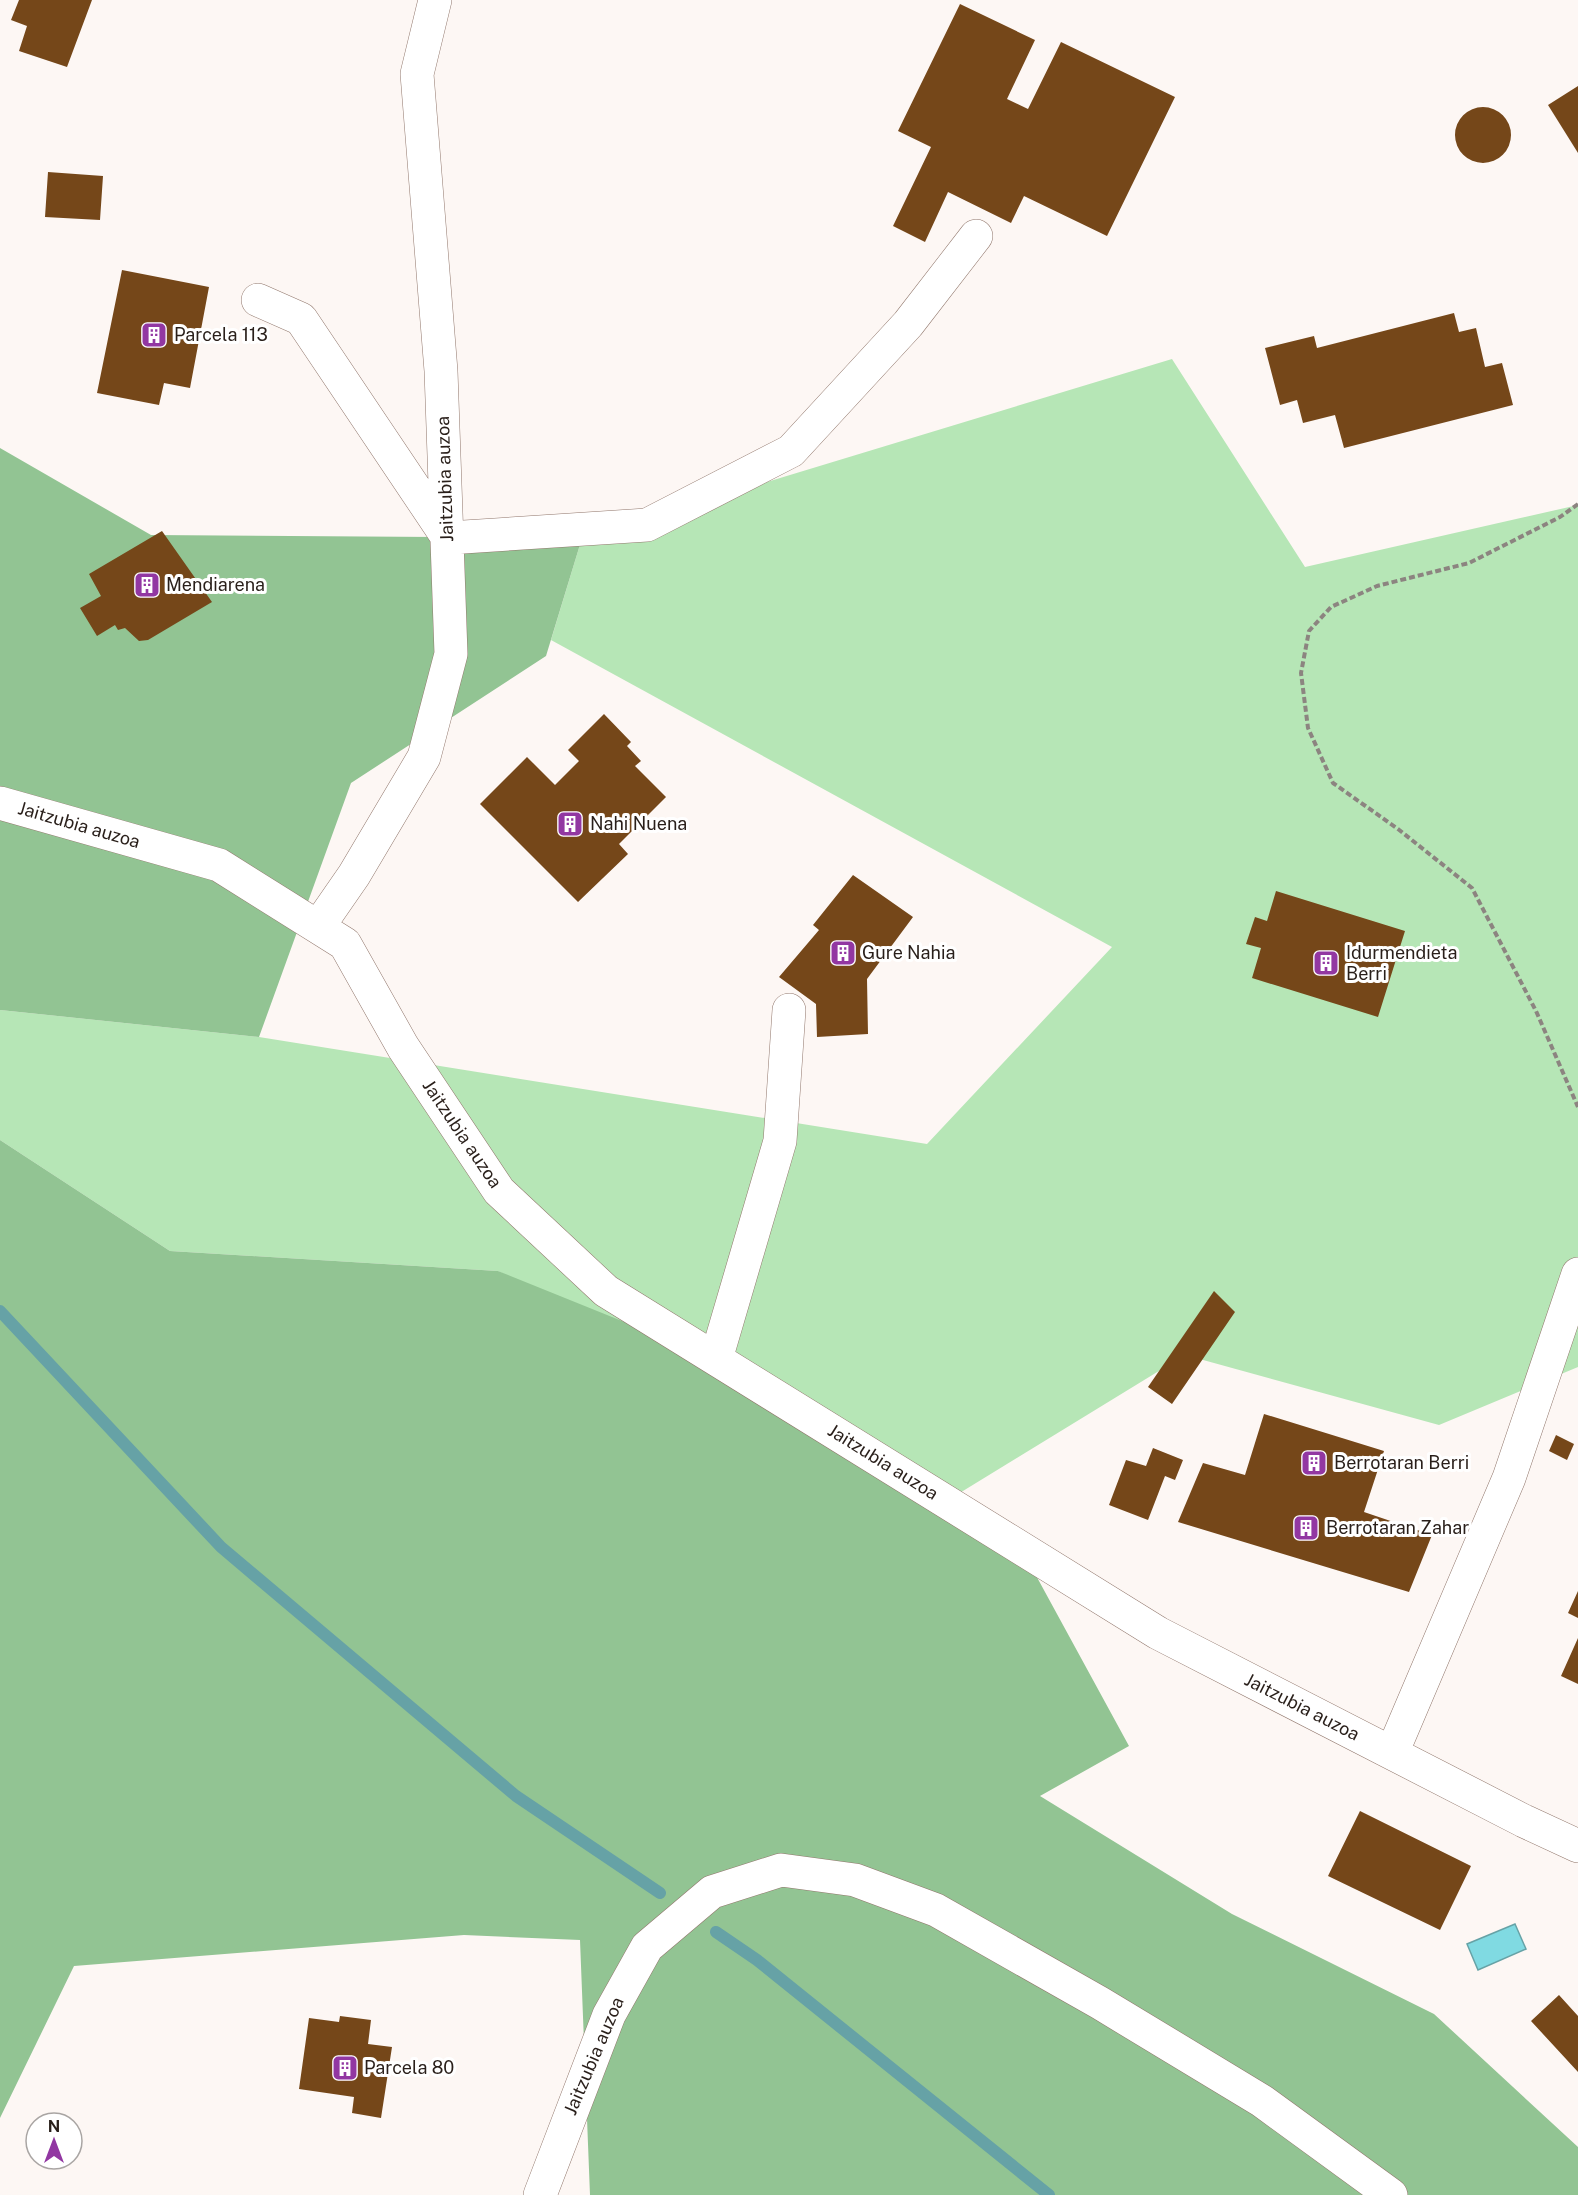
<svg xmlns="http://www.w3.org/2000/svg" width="1578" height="2195" font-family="'Public Sans',sans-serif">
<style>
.green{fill:#b6e6b6}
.forest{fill:#92c493}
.water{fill:#80dae2;stroke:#66a2a6;stroke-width:1.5}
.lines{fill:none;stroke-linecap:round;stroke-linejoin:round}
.stream{stroke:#66a2a6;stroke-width:12}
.building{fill:#754719}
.minor-casing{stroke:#91776c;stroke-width:34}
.path{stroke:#8c8480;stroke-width:4;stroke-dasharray:6 3;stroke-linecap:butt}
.minor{stroke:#fff;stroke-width:33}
.labels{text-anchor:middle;stroke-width:6;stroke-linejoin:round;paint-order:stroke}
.poi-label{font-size:18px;fill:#291f1a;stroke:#fff;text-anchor:start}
.street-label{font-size:18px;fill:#291f1a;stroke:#fff}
</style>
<rect width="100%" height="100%" fill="#fdf7f4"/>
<path class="green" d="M1172,359L1305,567L1578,505V1367L1439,1425L1185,1355L945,1502L498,1271L170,1251L0,1140V1010L259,1037L927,1144L1112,947L551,640L582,538Z"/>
<path class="forest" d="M0,448L151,535L582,538L546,656L351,783L259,1037L0,1010Z
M0,1140L170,1251L498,1271L716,1359L1021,1548L1129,1746L1040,1796L1232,1914L1434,2014L1578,2147V2195H590L580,1940L464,1935L74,1966L0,2118Z"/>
<path class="water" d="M1515,1924L1526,1949L1478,1970L1467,1944Z"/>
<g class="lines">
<path class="stream" d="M0,1311L221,1547L516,1796L660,1893
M716,1932L757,1960L1049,2195"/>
</g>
<path class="building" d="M19,0H92L67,67L19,51L27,26L11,20Z
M960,4L1035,40L1007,99L1028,109L1061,42L1175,97L1107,236L1024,196L1011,223L948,192L925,242L893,226L931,147L898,131Z
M1578,86V153L1548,105Z
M1455 135a28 28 0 1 1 56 0a28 28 0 1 1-56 0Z
M48,172L103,176L100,220L45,217Z
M122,270L209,287L190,388L164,383L159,405L97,393Z
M1454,313L1459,332L1476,328L1485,367L1502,363L1513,405L1344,448L1335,415L1303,423L1297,400L1280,405L1265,348L1314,336L1317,348Z
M162,531L212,602L148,640L139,641L125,628L118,630L115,625L97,636L80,608L101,596L89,574Z
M604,714L631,742L627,746L641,761L635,766L666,797L619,844L628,854L578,902L480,804L527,757L555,785L579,761L568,750Z
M853,875L913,917L867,979L868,1034L817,1037L816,1004L779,977L819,930L813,925Z
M1276,891L1405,931L1378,1017L1252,978L1261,948L1246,944L1255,917L1267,921Z
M1214,1291L1235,1312L1172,1404L1148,1387Z
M1264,1414L1384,1451L1364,1512L1432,1535L1409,1592L1178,1522L1203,1463L1245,1475Z
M1556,1435L1574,1444L1567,1460L1549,1451Z
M1153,1448L1183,1460L1175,1480L1165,1476L1148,1520L1109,1505L1126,1460L1146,1466Z
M1578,1591V1618L1568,1613Z
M1578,1638V1684L1561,1676Z
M1360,1811L1471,1866L1440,1930L1328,1876Z
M1559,1995L1578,2016V2072L1531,2021Z
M340,2016L371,2020L368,2044L392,2047L381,2118L352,2113L354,2097L299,2089L309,2018L339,2022Z"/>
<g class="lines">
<g class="minor-casing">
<path id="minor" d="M258,300L301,319L448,538L647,525L791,451L908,324L976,236
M0,803L219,865L345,944L403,1047L499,1191L606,1291L1158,1633L1524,1821L1578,1846
M318,927L354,875L424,757L451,654L441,371L417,74L435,0
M716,1359L780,1141L789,1010
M1392,1753L1509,1478L1578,1274
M540,2195L609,2015L647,1947L712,1892L781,1870L855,1880L936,1910L1100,2003L1262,2101L1391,2195"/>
</g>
<path class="path" d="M1578,504L1560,517L1469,563L1377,586L1331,607L1309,631L1301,673L1308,728L1333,783L1398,829L1472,888L1536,1011L1578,1107"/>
<use href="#minor" class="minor"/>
</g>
<defs>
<g id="building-square" transform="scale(1.35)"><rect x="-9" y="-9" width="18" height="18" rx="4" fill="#9237a2" stroke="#fff"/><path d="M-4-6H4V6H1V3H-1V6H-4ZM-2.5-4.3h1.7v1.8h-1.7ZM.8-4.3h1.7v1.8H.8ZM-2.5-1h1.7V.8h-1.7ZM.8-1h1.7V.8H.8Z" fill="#fff"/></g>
</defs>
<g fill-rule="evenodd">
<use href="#building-square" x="154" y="335"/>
<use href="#building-square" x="147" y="585"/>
<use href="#building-square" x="570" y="824"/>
<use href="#building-square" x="843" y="953"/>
<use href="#building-square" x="1326" y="963"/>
<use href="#building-square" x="1314" y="1463"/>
<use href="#building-square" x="1306" y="1528"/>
<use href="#building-square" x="345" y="2068"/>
</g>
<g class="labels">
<g class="poi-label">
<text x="174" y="341">Parcela 113</text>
<text x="166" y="591">Mendiarena</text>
<text x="590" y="830">Nahi Nuena</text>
<text x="862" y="959">Gure Nahia</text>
<text x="1346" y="959">Idurmendieta<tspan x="1346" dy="21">Berri</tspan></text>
<text x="1334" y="1469">Berrotaran Berri</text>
<text x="1326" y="1534">Berrotaran Zahar</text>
<text x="364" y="2074">Parcela 80</text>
</g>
<g class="street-label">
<text transform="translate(445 479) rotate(-92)" y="6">Jaitzubia auzoa</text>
<text transform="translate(79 825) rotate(16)" y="6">Jaitzubia auzoa</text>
<text transform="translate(462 1134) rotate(56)" y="6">Jaitzubia auzoa</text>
<text transform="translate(883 1462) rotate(32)" y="6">Jaitzubia auzoa</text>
<text transform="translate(1302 1707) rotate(27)" y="6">Jaitzubia auzoa</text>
<text transform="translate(594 2056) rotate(-67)" y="6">Jaitzubia auzoa</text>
</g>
</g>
<g transform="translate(54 2141)"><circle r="28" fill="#ffffff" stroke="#a9a5a3" stroke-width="1.5"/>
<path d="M0-4.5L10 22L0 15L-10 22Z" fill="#9237a2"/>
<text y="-9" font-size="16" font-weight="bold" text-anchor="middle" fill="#291f1a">N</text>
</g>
</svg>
